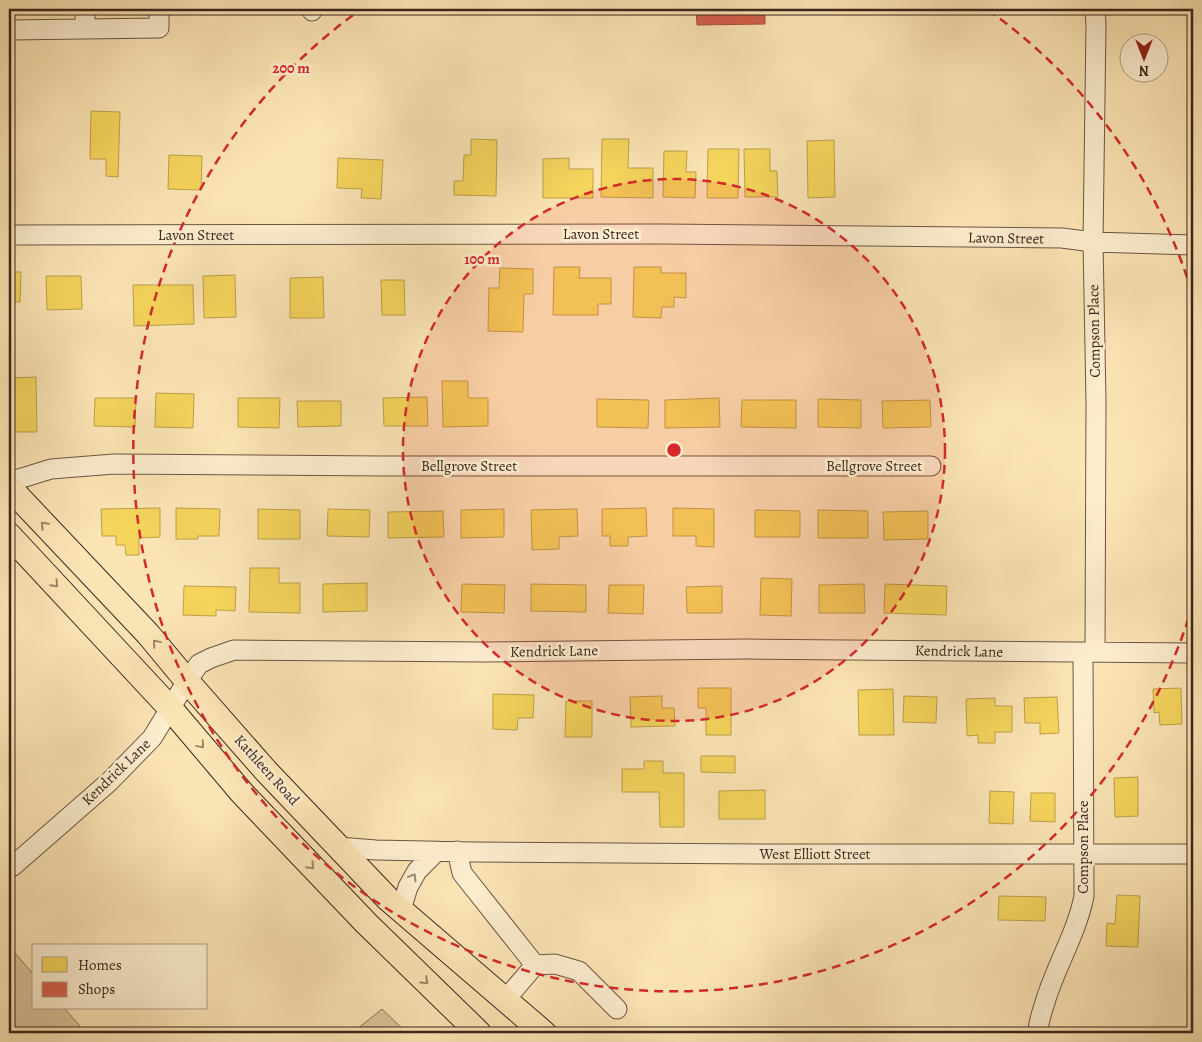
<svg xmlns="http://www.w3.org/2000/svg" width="1202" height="1042" font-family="Alegreya,serif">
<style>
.green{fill:#dbc49b;stroke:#8b745c}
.homes{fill:#f6d55c;stroke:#bea049}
.shops{fill:#d6604d;stroke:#a84e3f}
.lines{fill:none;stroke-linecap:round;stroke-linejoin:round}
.minor-casing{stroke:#6b5543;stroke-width:21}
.major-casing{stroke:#3b251d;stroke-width:26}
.minor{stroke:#fdeecf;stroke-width:19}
.major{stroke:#fce5b5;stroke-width:24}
.oneway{stroke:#9c8569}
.oneway2{stroke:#9c8a76}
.ring{fill:none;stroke:#d62828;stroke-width:2.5;stroke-dasharray:9 6}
.labels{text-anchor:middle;stroke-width:5;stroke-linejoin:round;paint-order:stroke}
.street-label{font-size:15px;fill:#3b251d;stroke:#fdeecf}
.centre{fill:#d62828;stroke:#fdeecf;stroke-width:2.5}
.ring-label{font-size:15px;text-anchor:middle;font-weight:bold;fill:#d62828;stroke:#fdeecf;stroke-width:5;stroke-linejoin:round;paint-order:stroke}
</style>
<rect width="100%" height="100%" fill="#fce5b5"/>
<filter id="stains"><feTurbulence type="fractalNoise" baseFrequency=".004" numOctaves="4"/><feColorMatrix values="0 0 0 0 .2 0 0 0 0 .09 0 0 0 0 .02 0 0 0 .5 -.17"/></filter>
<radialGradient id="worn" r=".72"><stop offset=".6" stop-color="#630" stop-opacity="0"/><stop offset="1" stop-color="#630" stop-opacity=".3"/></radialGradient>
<path class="green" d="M9,946L34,975V1008H64L86,1033H9Z
M382,1009L407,1033H352Z"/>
<path class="homes" d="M91,111L120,112L118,177L106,176V159H90Z
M471,139L497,140L496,196L454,195V181H463L464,155H471Z
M602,139H629L628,168H653V198L601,197Z
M834,140L835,197L808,198L807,141Z
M708,149H739L738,198H707Z
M744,149H770V171H777L778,197H745Z
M664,151H687L686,172H696L695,198L663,197Z
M169,155L202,156L201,190L168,189Z
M338,158L383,160L381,199L361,198L362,189L337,188Z
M569,158V169H593V198H543V159Z
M554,267H580L579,278H611V304H598V315H553Z
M634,267H661V273H686V298L674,297V307H662L661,318L633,317Z
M500,268L533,269V294H524L523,332L488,331L489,288H499Z
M9,272H21L20,302H9Z
M235,275L236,317L204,318L203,276Z
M46,276H81L82,309L47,310Z
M323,277L324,318H290V278Z
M381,280H404L405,315H382Z
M133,285H193L194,324L134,326Z
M36,377L37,432H9V378Z
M442,381H468V398H488V426L443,427Z
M156,393L194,394L193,428L155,427Z
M427,397L428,426H384L383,398Z
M95,398H136L135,427L94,426Z
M238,398H280L279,428L238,427Z
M719,398L720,427L665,428V400Z
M597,399L649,400L648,428L597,427Z
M818,399L861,400V428L818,427Z
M742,400H796V428L741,427Z
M930,400L931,427L883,428L882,401Z
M297,401H341V426L298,427Z
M160,508V537L139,538V555H126L125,545H116V536H102L101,509Z
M176,508L220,509L219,536H198V539H176Z
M646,508L647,536L628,537V546H610V536H602V509Z
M673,508L714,509V547L696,546V536H673Z
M258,509L300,510V539H258Z
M328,509L370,510L369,537L327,536Z
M504,509V537L461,538V510Z
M577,509L578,536L559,537V549L532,550L531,510Z
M755,510L800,511V537H755Z
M818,510L868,511V538H818Z
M443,511L444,537L388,538V512Z
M928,511V539L884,540L883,512Z
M250,568H279V583H300V613L249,612Z
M761,578L792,579L791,616L760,615Z
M367,583V611L323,612V584Z
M462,584L505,585L504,613L461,612Z
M531,584L586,585V612L531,611Z
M864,584L865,613H819V585Z
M885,584L947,586L946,615L884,613Z
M609,585H644L643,614L608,613Z
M184,586L236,587L235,611L216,610V616L183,615Z
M722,586V613H687L686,587Z
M698,688H731V735H706V708H698Z
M1181,688L1182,724L1160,725L1159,712L1154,713L1153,689Z
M893,689L894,735H859L858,690Z
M493,694L534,695L533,718H518L517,730L493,729Z
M662,696V708H674L675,726L631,727L630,697Z
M904,696L937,697L936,723L903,722Z
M1057,697L1059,733L1040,734V723H1025L1024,698Z
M995,698V706H1012V732H995V743H978V735L967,736L966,699Z
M566,701H592V737H565Z
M701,756H735V773L701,772Z
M644,761H663V773H684V827H660L659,792H622V769H644Z
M1138,777V816L1115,817L1114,778Z
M765,790V819H719V791Z
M990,791L1014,792L1013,824L989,823Z
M1031,793H1055V822L1030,821Z
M1117,895L1140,896L1138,947L1106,946L1107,923L1115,924Z
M999,896L1046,897L1045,921L998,920Z"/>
<path class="shops" d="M696,9H765V24L697,25Z"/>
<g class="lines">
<g class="minor-casing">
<path id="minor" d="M1095,9L1096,25L1093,242L1096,401L1095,652
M312,11V9
M85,29V9
M9,30L159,28V9
M9,235L662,234L1062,238L1093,242L1193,245
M9,482L51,469L114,464L383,466H931
M338,847L376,850L473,852L767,854H1193
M457,851L462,873L535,965
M9,868L13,866L109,782L152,738L187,681L199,664L211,658L234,650L484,652L746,649L1193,653
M401,910L408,887L417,871L437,851
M505,1000L535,965L555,964L579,971L617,1009
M1038,1033C1038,1021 1043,1010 1046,999C1057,964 1077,932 1084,896L1083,652"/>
</g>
<g class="major-casing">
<path id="major" d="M9,487L148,634L187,681L266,771L388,899L544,1033
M9,535L170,708L242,793L366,923L479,1033"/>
</g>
<use href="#minor" class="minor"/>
<use href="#major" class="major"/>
</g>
<defs><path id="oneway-chevron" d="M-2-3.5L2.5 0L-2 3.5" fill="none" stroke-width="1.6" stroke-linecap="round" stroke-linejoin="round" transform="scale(1.25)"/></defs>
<g class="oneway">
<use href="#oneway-chevron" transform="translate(44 525) rotate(-133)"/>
<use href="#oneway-chevron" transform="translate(55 584) rotate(47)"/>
<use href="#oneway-chevron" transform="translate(156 643) rotate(-130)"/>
<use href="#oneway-chevron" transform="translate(201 745) rotate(50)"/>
<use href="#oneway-chevron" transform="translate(311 866) rotate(46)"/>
<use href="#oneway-chevron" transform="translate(425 981) rotate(44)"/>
</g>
<use class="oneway2" href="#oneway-chevron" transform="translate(413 877) rotate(-59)"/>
<circle cx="674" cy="450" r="271" fill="#d62828" fill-opacity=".12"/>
<g class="ring">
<circle cx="674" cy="450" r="271"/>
<path d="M1193 604A541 541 0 1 1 360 10M988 10A541 541 0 0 1 1193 296"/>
</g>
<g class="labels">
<g class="street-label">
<text x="601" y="239">Lavon Street</text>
<text x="196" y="240">Lavon Street</text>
<text transform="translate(1006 238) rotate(1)" y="5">Lavon Street</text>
<text transform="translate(1094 331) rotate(-91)" y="5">Compson Place</text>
<text x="469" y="471">Bellgrove Street</text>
<text x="874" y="471">Bellgrove Street</text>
<text transform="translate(554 651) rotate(-1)" y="5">Kendrick Lane</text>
<text transform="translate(959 651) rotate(1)" y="5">Kendrick Lane</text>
<text transform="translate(267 770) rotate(48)" y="5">Kathleen Road</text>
<text transform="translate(116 772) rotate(-44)" y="5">Kendrick Lane</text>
<text transform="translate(1083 847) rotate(-90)" y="5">Compson Place</text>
<text x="815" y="859">West Elliott Street</text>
</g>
</g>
<circle cx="674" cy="450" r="8" class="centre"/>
<g class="ring-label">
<text x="291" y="73">200 m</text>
<text x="482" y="264">100 m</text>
</g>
<rect width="1202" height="1042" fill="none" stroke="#fce5b5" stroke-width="30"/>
<rect x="10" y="10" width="1182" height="1022" fill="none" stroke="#3b251d" stroke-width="2.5"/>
<rect x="15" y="15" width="1172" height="1012" fill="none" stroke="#3b251d"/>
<rect x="32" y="944" width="175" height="65" fill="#fdeecf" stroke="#af9e88"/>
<rect x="42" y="957" width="25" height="15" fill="#f6d55c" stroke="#af9e88"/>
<text x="78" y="970" font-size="15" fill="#3b251d">Homes</text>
<rect x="42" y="982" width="25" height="15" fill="#d6604d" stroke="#af9e88"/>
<text x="78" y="994" font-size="15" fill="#3b251d">Shops</text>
<g transform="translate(1144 58) rotate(180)"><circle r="24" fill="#fdeecf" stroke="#af9e88"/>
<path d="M0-4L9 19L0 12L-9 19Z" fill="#8f2418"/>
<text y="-8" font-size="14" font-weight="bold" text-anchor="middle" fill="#3b251d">N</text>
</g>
<rect width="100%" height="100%" filter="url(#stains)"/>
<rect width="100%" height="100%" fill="url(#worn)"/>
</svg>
